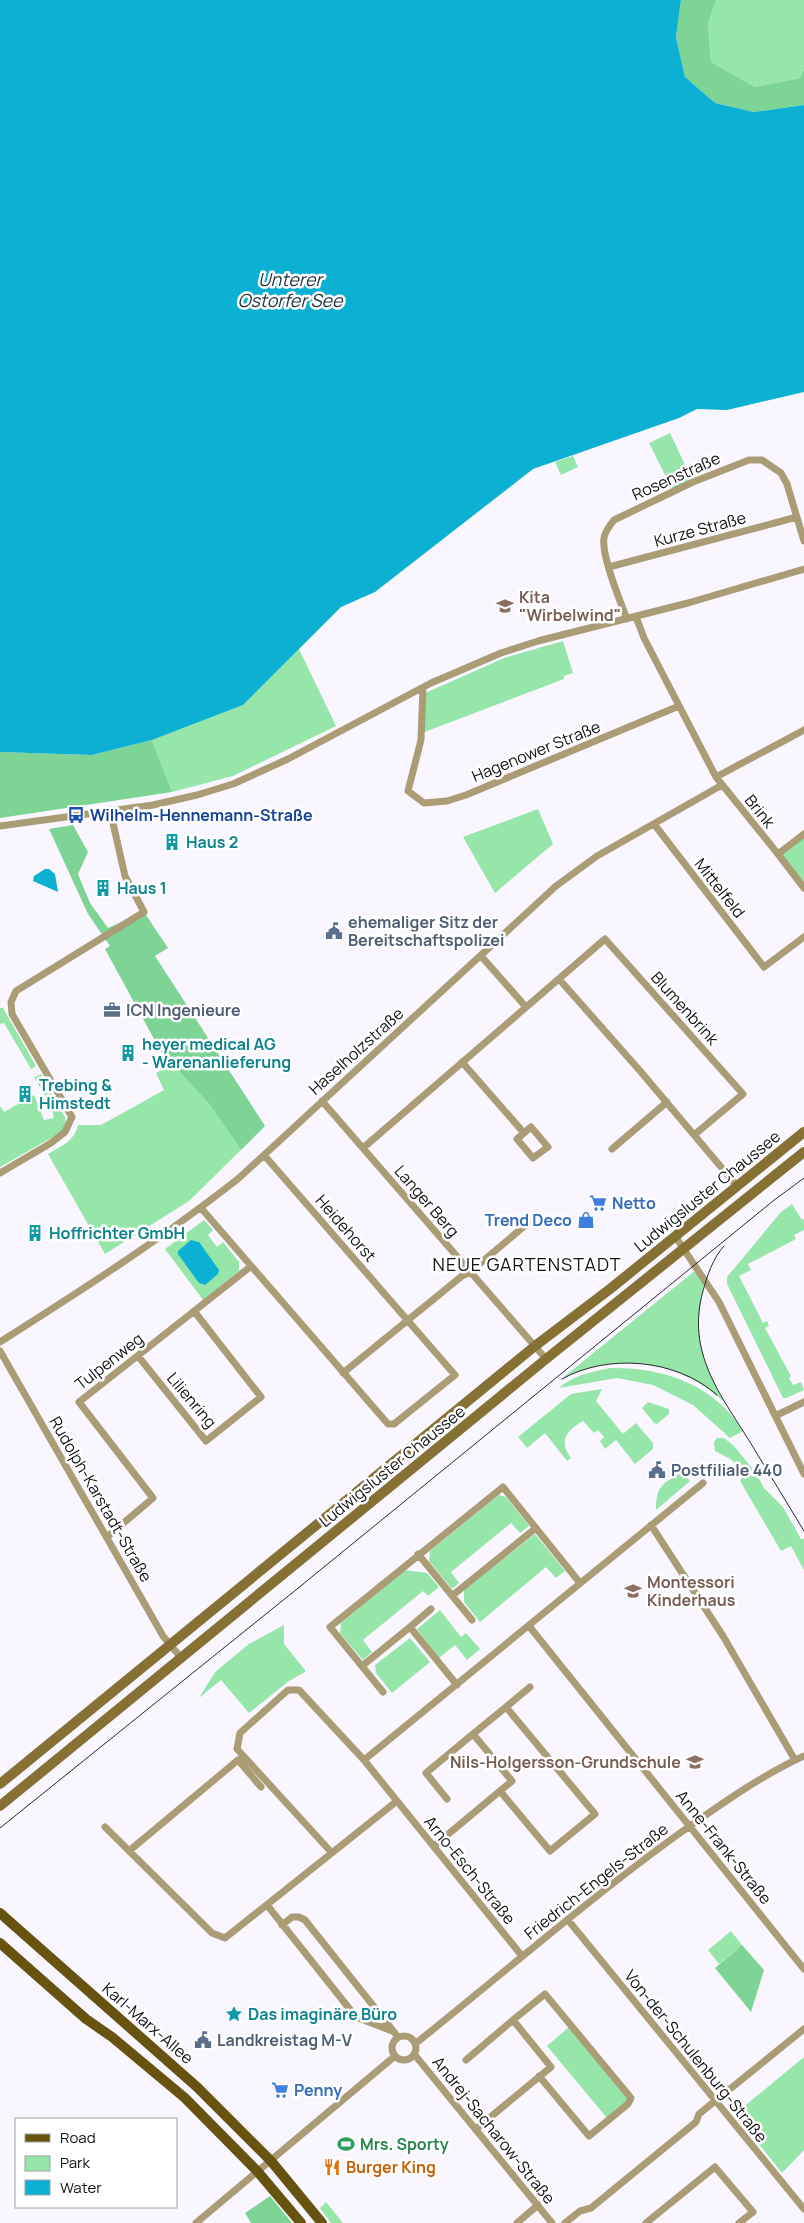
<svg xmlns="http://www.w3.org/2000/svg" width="804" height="2223" font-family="Manrope,sans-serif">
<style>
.green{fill:#96e6aa}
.forest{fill:#7dd494}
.water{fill:#0cb0d2}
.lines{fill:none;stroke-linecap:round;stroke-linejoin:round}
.street{stroke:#aa9d76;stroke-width:7}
.secondary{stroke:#857133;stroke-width:10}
.primary{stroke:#665310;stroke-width:10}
.tram{stroke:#29282c;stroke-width:1}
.labels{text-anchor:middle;stroke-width:5;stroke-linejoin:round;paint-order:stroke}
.street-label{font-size:16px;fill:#111014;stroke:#fff}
.education-label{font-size:16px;font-weight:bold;fill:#785e54;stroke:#fff;text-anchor:start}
.transit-label{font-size:16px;font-weight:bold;fill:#164399;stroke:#fff;text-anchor:start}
.culture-label{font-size:16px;font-weight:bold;fill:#0d838f;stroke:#fff;text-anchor:start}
.service-label{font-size:16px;font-weight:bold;fill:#4e5e75;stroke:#fff;text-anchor:start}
.shop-label{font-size:16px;font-weight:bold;fill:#366cbe;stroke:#fff;text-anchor:start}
.leisure-label{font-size:16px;font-weight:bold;fill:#27864d;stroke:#fff;text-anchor:start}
.food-label{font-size:16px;font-weight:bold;fill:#c56008;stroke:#fff;text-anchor:start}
.water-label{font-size:18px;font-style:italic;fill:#20373e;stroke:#fff}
.neighbourhood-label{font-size:18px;letter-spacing:1px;fill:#111014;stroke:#fff}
</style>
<rect width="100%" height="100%" fill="#f9f6ff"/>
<path class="green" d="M716,0H804V69L800,78L755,87L711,62L708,24Z
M670,433L693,482L673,491L649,443Z
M573,456L578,467L561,475L555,462Z
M563,641L573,673L564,676V679L422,733L423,694L504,658Z
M299,649L336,726L233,776L172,792L152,740L243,705Z
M538,809L553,844L495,893L463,837Z
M804,834V888L778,854Z
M0,1008H3L36,1066L31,1069L4,1023L0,1024Z
M173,1064L210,1105L241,1150L189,1201L105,1254L48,1154C61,1146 74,1142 78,1125H101L164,1090L156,1073Z
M41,1074L65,1117L66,1125L60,1133L0,1167V1106L4,1112L34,1095L44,1120L54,1118L51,1106L34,1077Z
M792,1204L802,1220L804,1219V1230L794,1235L796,1239L748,1264L751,1270L739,1276L763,1323L767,1321L769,1326L765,1328L791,1376L789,1378L793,1385L801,1382L804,1390L786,1398H783L727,1284V1277L781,1212Z
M204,1220L213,1230L208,1235L217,1247L223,1242L239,1262V1271L203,1300L165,1249Z
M697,1269L705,1281C692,1328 700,1360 724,1402C679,1360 614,1351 560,1380Z
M610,1368C663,1367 714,1384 743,1431L730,1438L693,1405L653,1385L617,1378L559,1388C574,1375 591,1372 610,1368Z
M602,1389L596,1401L623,1434L636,1423L653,1443V1449L635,1464L616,1440L605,1449L600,1441L604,1437L598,1430L594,1433L583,1421C567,1430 558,1441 571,1458L567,1461L545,1433L527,1448L518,1437L571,1394Z
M648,1402L669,1409V1414L657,1424L654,1423L642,1408Z
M717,1438H724L734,1446L756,1473L764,1488L783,1507L801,1539H804V1570L791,1546L781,1551L740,1481L743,1475L732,1460L715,1451L714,1442Z
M682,1471L690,1481L656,1510C656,1483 664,1485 682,1471Z
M499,1495L506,1497L529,1526L520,1533L511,1523L451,1572L459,1583L452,1589L429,1561L430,1551Z
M535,1534L565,1571L556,1578L546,1567L480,1622L464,1602V1590Z
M405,1570L427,1573L439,1587L428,1596L423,1591L363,1640L372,1652L363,1660L340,1633L341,1623Z
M440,1610L461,1637L466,1633L480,1649L467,1660L455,1645L439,1658L417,1629Z
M284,1625V1644L305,1670V1672L289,1681L249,1713L221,1680L199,1698L215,1672L249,1644Z
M410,1638L430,1662L392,1693L376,1673L375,1665Z
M731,1931L742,1945L719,1964L708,1950Z
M570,2026L631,2098L607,2118L547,2046Z
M804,2057V2150L782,2173L735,2114Z
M326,2202L343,2223H331L320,2208Z"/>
<path class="forest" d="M681,0H716L708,24L711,62L755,87L800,78L804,69V105L754,112L715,103L685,77L676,37Z
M152,740L172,792L0,818V752L92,755Z
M73,825L88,852L78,874L90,903L108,928L144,912L168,948L155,956L265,1126L241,1150L210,1105L160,1050L105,949L110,946L88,914L49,829Z
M742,1945L764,1970L751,2012L715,1968Z
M270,2196L292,2223H251L245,2213Z"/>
<path class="water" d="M0,0H681L676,37L685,77L715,103L754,112L804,105V392L727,410L697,409L679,418L533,469L375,592L341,607L243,705L152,740L92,755L0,752Z
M45,869H49L55,874L58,892L33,881L34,876Z
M191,1240L199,1242L219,1270L218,1274L205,1285L199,1283L178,1254V1251Z"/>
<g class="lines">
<path class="street" d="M609,567L797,517
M636,617L644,638L716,777L778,854L804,834
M627,619C620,601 601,555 604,538C605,531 610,525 614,520L693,482L749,460H762L781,473L787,484L804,541
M423,688L421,740L408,791L424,803L447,801L466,795L679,706
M716,777L804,730
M654,824L764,967L804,937
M0,826L153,805L197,795L233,784L288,759L431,683L501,653L538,641L688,603L804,569
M778,854L804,888
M481,956L526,1007
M559,979L641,1072L737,1186
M462,1062L524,1133L517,1139L533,1158L548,1147L531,1127L524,1133
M322,1101L546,1359
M363,1148L605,939L743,1094L694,1135
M612,1149L667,1102
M0,1173L51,1143L65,1132L72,1117L12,1014L11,1002L16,991L144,912L125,876L110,810
M201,1208L388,1424H394L455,1375L264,1155
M675,1236L719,1302L804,1474
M0,1342C82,1290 163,1238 239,1178L556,886L597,856L722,785
M0,1351L163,1636L182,1659
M138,1356L206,1441L261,1397L194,1311
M343,1373L462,1276L470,1272L528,1223
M775,1416L804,1402
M651,1525L723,1636L795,1760
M107,1537L153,1498L79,1402L250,1267
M418,1554L472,1620
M453,1595L536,1528
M529,1626L804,1969
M410,1627L431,1609
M362,1666L410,1627L457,1685
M383,1692L330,1627L503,1487L580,1583
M506,1707L530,1687
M364,1760L703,1483
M447,1799L426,1773L473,1734
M105,1827L212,1933L225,1938L397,1801
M434,1846L512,1781L473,1734L506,1707L595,1814L550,1851L500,1791
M129,1851L238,1760L261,1787
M332,1853L237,1749L240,1733L288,1690H299L364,1760L522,1956
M267,1905L356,2017L392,2031
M568,1920L804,2209
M282,1925L292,1917H299L305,1920L398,2037
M392 2048a12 12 0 1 1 24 0a12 12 0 1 1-24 0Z
M415,2044C501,1975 584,1903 673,1838C714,1809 758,1777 804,1756
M414,2054L552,2223
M466,2060L513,2020
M476,2129L551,2067L513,2020L545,1994L631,2098L628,2104L589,2136L539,2076
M196,2223L395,2056
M517,2223L538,2205
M565,2223L580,2211L591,2208L696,2122L699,2114L804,2029
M646,2223L715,2167L753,2212L739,2223"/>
<path class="secondary" d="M0,1784L535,1346L610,1289L804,1132
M0,1806L546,1359L804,1152"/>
<path class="primary" d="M0,1913L197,2087L271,2161L322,2223
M0,1943L86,2019L112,2037L185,2098L258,2172L301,2223"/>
<path class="tram" d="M724,1246C713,1258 707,1276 703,1291C686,1352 720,1394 750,1442C768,1472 786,1501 804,1531
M562,1379C608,1353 677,1359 717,1395
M0,1828L297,1589L773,1201L804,1178"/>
</g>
<defs>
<g id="school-bare" transform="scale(1.35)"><path d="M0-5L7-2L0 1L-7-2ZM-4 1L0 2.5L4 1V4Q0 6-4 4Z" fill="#8d6e63" stroke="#fff" stroke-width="2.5" paint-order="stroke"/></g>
<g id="bus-bare" transform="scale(1.35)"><path d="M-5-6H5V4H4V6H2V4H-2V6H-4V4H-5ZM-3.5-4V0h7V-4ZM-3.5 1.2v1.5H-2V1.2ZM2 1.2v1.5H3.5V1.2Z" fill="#1a4fb4" stroke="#fff" stroke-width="2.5" paint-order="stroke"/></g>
<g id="building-bare" transform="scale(1.35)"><path d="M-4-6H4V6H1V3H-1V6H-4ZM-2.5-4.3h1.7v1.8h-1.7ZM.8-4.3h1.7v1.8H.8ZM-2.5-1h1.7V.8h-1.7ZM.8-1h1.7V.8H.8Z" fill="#0f9aa8" stroke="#fff" stroke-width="2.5" paint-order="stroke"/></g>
<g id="civic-bare" transform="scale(1.35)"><path d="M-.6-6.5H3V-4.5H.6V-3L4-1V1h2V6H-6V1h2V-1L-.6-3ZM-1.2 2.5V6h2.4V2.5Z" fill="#5c6f8a" stroke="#fff" stroke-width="2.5" paint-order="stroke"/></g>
<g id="office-bare" transform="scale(1.35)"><path d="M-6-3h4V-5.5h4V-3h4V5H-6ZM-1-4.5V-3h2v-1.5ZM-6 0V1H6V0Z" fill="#5c6f8a" stroke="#fff" stroke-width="2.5" paint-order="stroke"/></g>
<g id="supermarket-bare" transform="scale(1.35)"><path d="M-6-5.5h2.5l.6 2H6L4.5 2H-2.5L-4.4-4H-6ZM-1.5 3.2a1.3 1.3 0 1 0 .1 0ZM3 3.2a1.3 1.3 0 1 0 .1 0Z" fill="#3f7fe0" stroke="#fff" stroke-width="2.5" paint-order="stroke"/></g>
<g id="shop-bare" transform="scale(1.35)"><path d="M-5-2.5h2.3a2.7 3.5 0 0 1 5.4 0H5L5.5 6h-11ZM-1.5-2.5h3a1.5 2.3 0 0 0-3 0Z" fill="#3f7fe0" stroke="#fff" stroke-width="2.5" paint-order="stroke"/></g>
<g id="sight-bare" transform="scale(1.35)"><path d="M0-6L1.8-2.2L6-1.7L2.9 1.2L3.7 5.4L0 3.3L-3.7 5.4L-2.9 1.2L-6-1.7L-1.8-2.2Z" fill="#0f9aa8" stroke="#fff" stroke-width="2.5" paint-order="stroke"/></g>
<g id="stadium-bare" transform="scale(1.35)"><path d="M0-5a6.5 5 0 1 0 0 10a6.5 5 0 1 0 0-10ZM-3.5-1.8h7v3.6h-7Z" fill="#2e9e5b" stroke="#fff" stroke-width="2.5" paint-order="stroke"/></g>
<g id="restaurant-bare" transform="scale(1.35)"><path d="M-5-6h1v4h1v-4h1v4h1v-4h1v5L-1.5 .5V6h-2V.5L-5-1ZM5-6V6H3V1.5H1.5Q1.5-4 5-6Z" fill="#e8710a" stroke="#fff" stroke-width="2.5" paint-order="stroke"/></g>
</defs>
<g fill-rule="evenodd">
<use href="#school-bare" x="505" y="606"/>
<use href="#bus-bare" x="76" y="815"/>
<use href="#building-bare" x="172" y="842"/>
<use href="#building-bare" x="103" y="888"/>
<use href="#civic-bare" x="334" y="931"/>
<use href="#office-bare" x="112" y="1010"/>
<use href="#building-bare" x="128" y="1053"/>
<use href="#building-bare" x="25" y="1094"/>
<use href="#supermarket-bare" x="598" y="1203"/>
<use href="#shop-bare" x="586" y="1220"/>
<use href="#building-bare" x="35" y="1233"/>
<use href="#civic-bare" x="657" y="1470"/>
<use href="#school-bare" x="633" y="1591"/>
<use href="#school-bare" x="695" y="1762"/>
<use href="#sight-bare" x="234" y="2014"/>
<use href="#civic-bare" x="203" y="2040"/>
<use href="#supermarket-bare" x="280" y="2090"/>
<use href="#stadium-bare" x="346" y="2144"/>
<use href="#restaurant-bare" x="332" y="2167"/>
</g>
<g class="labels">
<g class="street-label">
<text transform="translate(676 476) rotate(-24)" y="6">Rosenstraße</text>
<text transform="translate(700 529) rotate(-15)" y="6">Kurze Straße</text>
<text transform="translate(536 751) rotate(-22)" y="6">Hagenower Straße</text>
<text transform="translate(760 811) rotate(51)" y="6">Brink</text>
<text transform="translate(720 888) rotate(52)" y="6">Mittelfeld</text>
<text transform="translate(685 1008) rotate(48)" y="6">Blumenbrink</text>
<text transform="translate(356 1051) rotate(-42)" y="6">Haselholzstraße</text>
<text transform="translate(707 1191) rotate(-39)" y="6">Ludwigsluster Chaussee</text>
<text transform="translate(427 1201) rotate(49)" y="6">Langer Berg</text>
<text transform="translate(346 1228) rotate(49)" y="6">Heidehorst</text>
<text transform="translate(109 1361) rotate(-38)" y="6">Tulpenweg</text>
<text transform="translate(192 1400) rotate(50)" y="6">Lilienring</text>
<text transform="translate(392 1466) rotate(-39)" y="6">Ludwigsluster Chaussee</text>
<text transform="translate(101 1499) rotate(60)" y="6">Rudolph-Karstadt-Straße</text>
<text transform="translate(724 1847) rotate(51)" y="6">Anne-Frank-Straße</text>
<text transform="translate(470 1870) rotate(51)" y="6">Arno-Esch-Straße</text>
<text transform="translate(596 1881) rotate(-38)" y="6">Friedrich-Engels-Straße</text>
<text transform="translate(148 2023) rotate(41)" y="6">Karl-Marx-Allee</text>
<text transform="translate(696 2056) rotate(51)" y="6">Von-der-Schulenburg-Straße</text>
<text transform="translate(494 2130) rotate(51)" y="6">Andrej-Sacharow-Straße</text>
</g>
<g class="education-label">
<text x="519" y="603">Kita<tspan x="519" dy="18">"Wirbelwind"</tspan></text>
<text x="647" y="1588">Montessori<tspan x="647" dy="18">Kinderhaus</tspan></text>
<text x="681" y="1768" text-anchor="end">Nils-Holgersson-Grundschule</text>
</g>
<g class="transit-label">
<text x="90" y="821">Wilhelm-Hennemann-Straße</text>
</g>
<g class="culture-label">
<text x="186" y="848">Haus 2</text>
<text x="117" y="894">Haus 1</text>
<text x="142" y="1050">heyer medical AG<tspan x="142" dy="18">- Warenanlieferung</tspan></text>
<text x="39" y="1091">Trebing &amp;<tspan x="39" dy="18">Himstedt</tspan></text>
<text x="49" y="1239">Hoffrichter GmbH</text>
<text x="248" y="2020">Das imaginäre Büro</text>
</g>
<g class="service-label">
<text x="348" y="928">ehemaliger Sitz der<tspan x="348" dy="18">Bereitschaftspolizei</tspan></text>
<text x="126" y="1016">ICN Ingenieure</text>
<text x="671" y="1476">Postfiliale 440</text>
<text x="217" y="2046">Landkreistag M-V</text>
</g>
<g class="shop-label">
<text x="612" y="1209">Netto</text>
<text x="572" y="1226" text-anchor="end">Trend Deco</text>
<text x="294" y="2096">Penny</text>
</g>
<g class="leisure-label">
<text x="360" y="2150">Mrs. Sporty</text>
</g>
<g class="food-label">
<text x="346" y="2173">Burger King</text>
</g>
<g class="water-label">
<text x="290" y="286">Unterer<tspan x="290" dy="21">Ostorfer See</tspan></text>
</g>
<g class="neighbourhood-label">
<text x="527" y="1271">NEUE GARTENSTADT</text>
</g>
</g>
<rect x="15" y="2118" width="162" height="90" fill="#ffffff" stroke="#a09fa1"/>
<rect x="25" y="2134" width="25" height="8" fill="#665310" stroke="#a09fa1"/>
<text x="60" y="2143" font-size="15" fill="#111014">Road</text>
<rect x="25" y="2156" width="25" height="15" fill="#96e6aa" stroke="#a09fa1"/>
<text x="60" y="2168" font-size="15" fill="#111014">Park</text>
<rect x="25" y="2180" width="25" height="15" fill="#0cb0d2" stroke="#a09fa1"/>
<text x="60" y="2193" font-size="15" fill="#111014">Water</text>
</svg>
